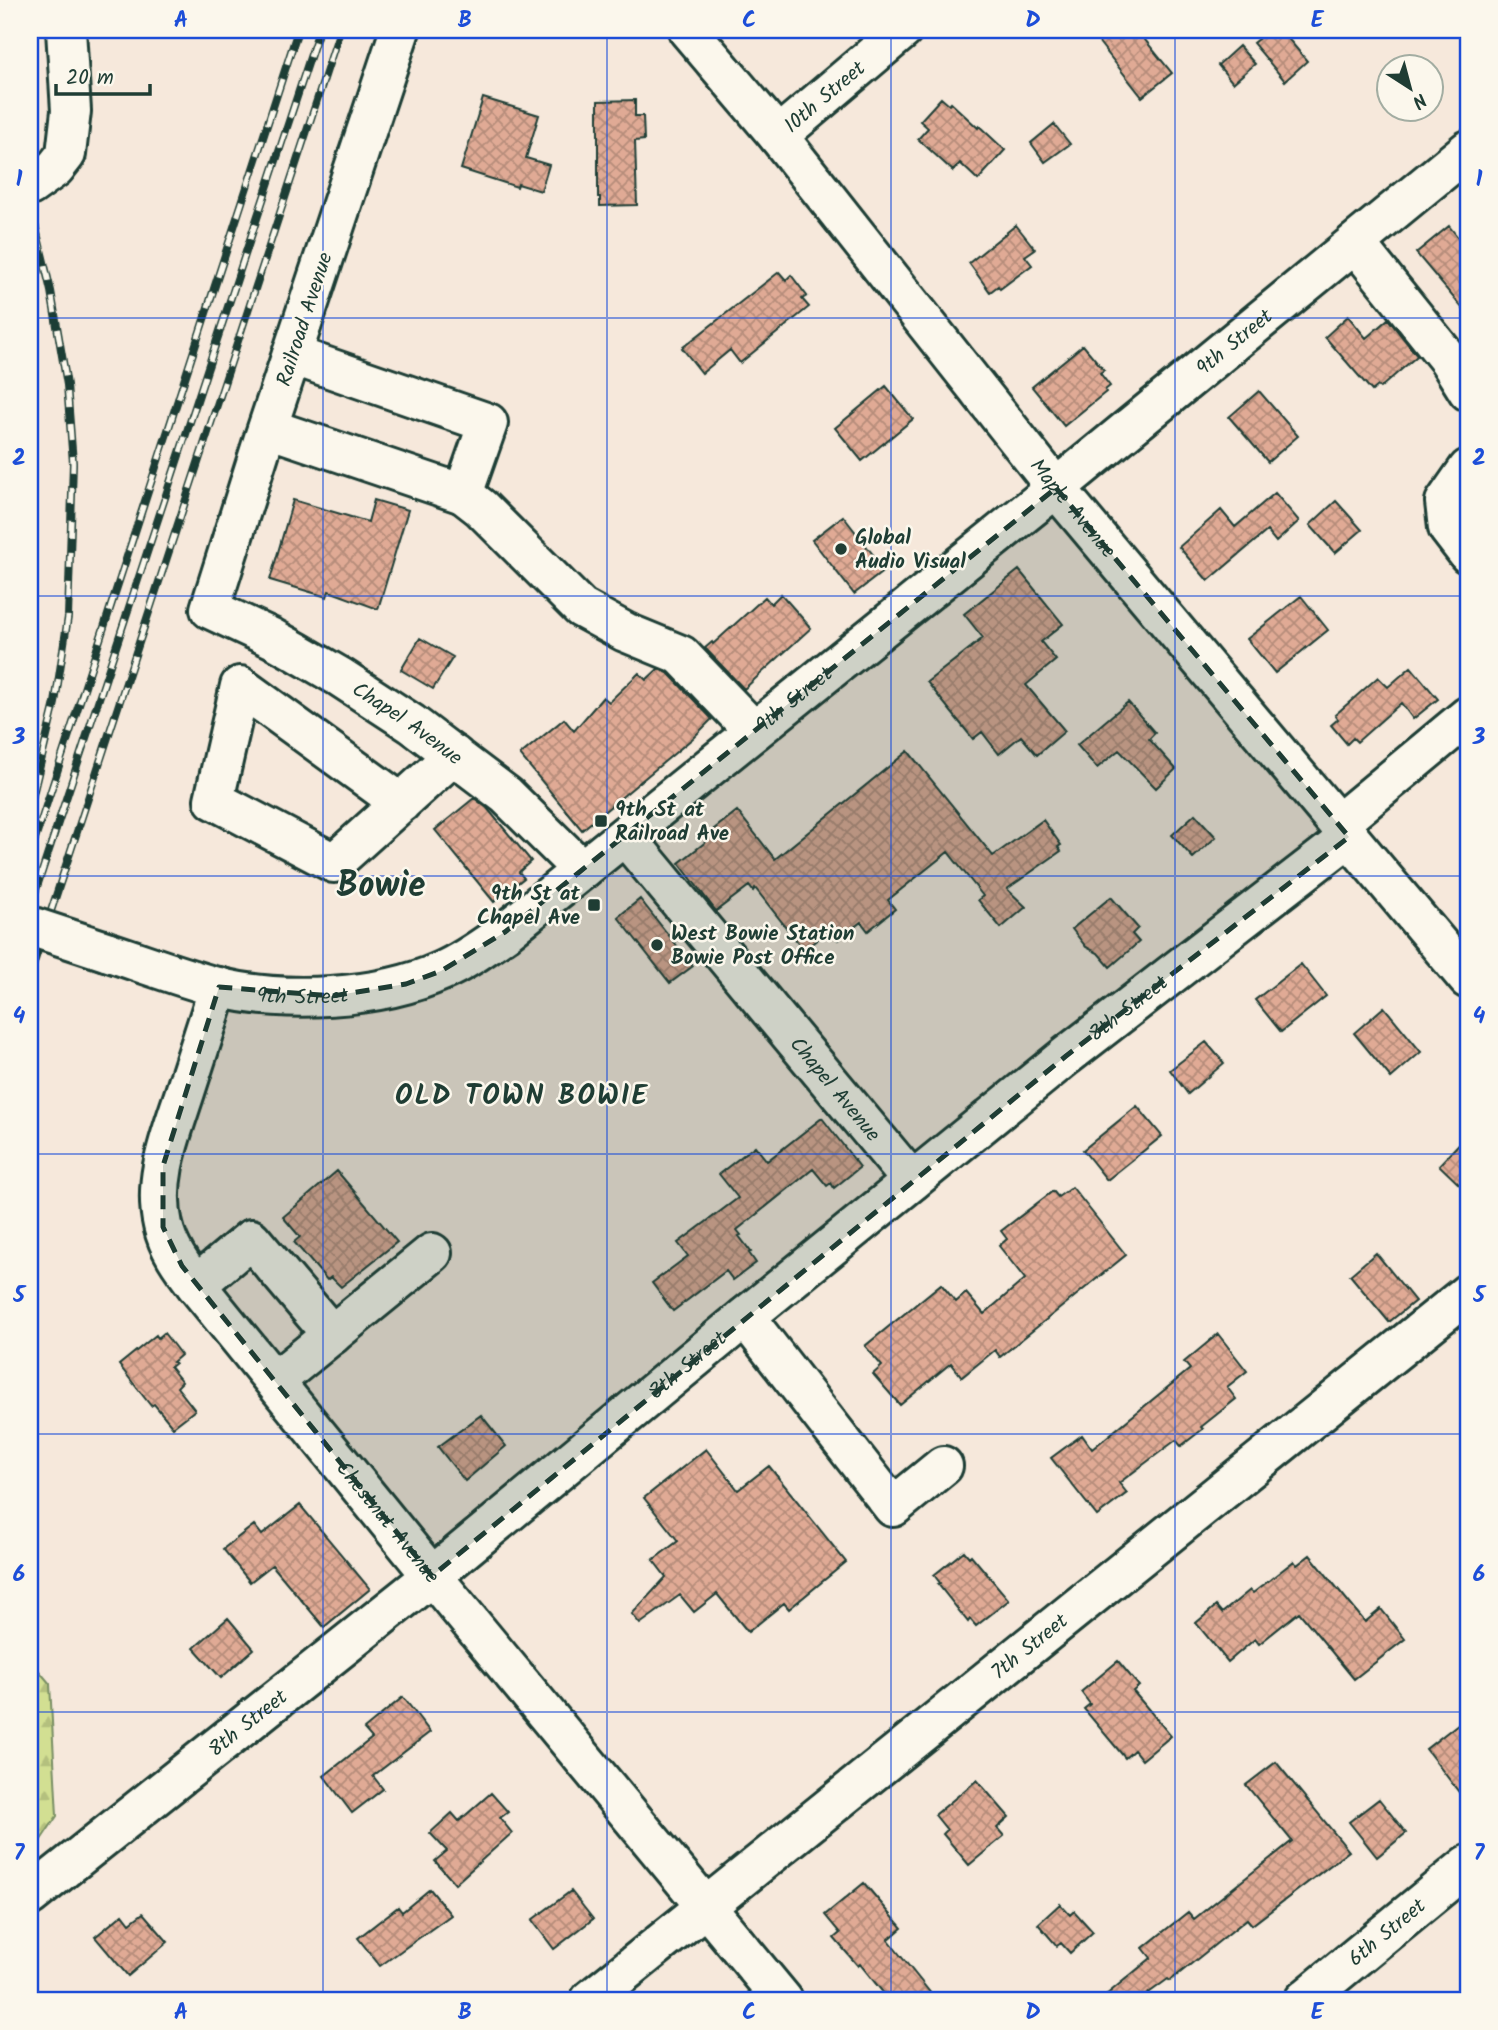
<svg xmlns="http://www.w3.org/2000/svg" width="1498" height="2030" font-family="Kalam,sans-serif">
<style>
.forest{fill:url(#forest-firs);stroke:#788e63;stroke-width:2}
.building{fill:url(#building-cross-hatch);stroke:#1f3d34;stroke-width:2}
.lines{fill:none;stroke-linecap:round;stroke-linejoin:round}
.minor-casing{stroke:#1f3d34;stroke-width:44}
.major-casing{stroke:#1f3d34;stroke-width:44}
.minor{stroke:#fbf7ec;stroke-width:38}
.major{stroke:#fbf7ec;stroke-width:38}
.rail-casing{stroke:#1f3d34;stroke-width:8}
.rail{stroke:#fbf7ec;stroke-width:5;stroke-dasharray:16;stroke-linecap:butt}
.major-bridge-casing{stroke:#1f3d34;stroke-width:44;stroke-linecap:butt}
.major-bridge{stroke:#fbf7ec;stroke-width:38}
.marked{fill:#1f3d34;fill-opacity:0.2;stroke:#1f3d34;stroke-width:5;stroke-dasharray:14 9;stroke-linejoin:round}
.grid{fill:none;stroke:#1d4ed8;stroke-width:2;stroke-opacity:0.55}
.poi-dot{fill:#1f3d34;stroke:#fbf7ec;stroke-width:2.5}
.labels{text-anchor:middle;stroke-width:5;stroke-linejoin:round;paint-order:stroke}
.street-label{font-size:21px;fill:#1f3d34;stroke:#fbf7ec}
.poi-label{font-size:21px;font-weight:bold;fill:#1f3d34;stroke:#fbf7ec;text-anchor:start}
.district-label{font-size:28px;font-weight:bold;letter-spacing:2px;fill:#1f3d34;stroke:#fbf7ec}
.town-label{font-size:35px;font-weight:bold;fill:#1f3d34;stroke:#fbf7ec}
.neatline{fill:none;stroke:#1d4ed8;stroke-width:2.5}
.grid-label{font-size:23px;text-anchor:middle;font-weight:bold;fill:#1d4ed8}
</style>
<defs>
<pattern id="forest-firs" width="22" height="20" patternUnits="userSpaceOnUse" patternTransform="scale(1.75)"><rect width="22" height="20" fill="#d2df92"/><path d="M5 1l3.5 6h-7zM16 11l3.5 6h-7z" fill="#b4c07e"/></pattern>
<pattern id="building-cross-hatch" width="8" height="8" patternUnits="userSpaceOnUse" patternTransform="scale(1.75)"><rect width="8" height="8" fill="#e0aa95"/><path d="M0 0l8 8M0 8l8-8" fill="none" stroke="#b58c7a"/></pattern>
</defs>
<rect width="100%" height="100%" fill="#f6e8db"/>
<filter id="ink" filterUnits="userSpaceOnUse"><feTurbulence type="fractalNoise" baseFrequency=".0143" numOctaves="2"/><feDisplacementMap in="SourceGraphic" scale="14" xChannelSelector="R" yChannelSelector="G"/><feConvolveMatrix kernelMatrix="1 2 1 2 8 2 1 2 1" color-interpolation-filters="sRGB"/></filter>
<g filter="url(#ink)">
<path class="forest" d="M30,1660L50,1684L57,1816L30,1856Z"/>
<path class="building" d="M1112,30H1137L1172,73L1142,97L1098,41Z
M1269,30H1281L1307,61L1285,81L1253,43Z
M1239,46L1255,64L1233,83L1218,65Z
M483,98L539,115L526,158L549,165L541,191L518,184L517,187L461,169Z
M941,98L949,105L951,103L978,128L979,126L1005,150L978,180L960,163L953,171L918,139L928,128L920,121Z
M635,100V116H643L644,140L635,141L637,205L600,206V197H598V101Z
M1054,124L1070,144L1045,162L1031,143Z
M1016,225L1035,249L1025,256L1032,265L1000,289L998,286L990,292L969,263Z
M1449,226L1468,250V315L1416,253Z
M779,272L786,280L791,275L807,296L802,299L809,307L740,363L730,350L702,373L682,348Z
M1348,316L1366,338L1388,319L1417,356L1380,388L1378,386L1372,391L1325,337Z
M1083,345L1104,370L1100,373L1110,386L1105,390L1106,392L1064,426L1032,387Z
M886,386L913,419L862,461L835,428Z
M1259,391L1298,436L1268,462L1229,417Z
M1275,493L1299,521L1276,542L1267,531L1208,581L1179,547L1221,510L1235,527Z
M293,500L368,522L374,500L408,510L378,609L329,591L327,597L270,580Z
M1336,501L1362,530L1335,553L1310,525Z
M843,516L885,570L854,594L812,540Z
M1019,570L1063,624L1041,642L1056,660L1026,685L1065,731L1037,755L1021,736L999,754L982,732L973,739L927,682L983,638L964,614Z
M781,594L811,628L744,689L705,648L712,642L713,644L765,597L771,604Z
M1301,596L1328,630L1275,673L1247,639Z
M420,638L453,657L433,689L401,670Z
M1411,667L1438,699L1413,719L1401,703L1357,742L1353,738L1347,744L1331,725L1338,719L1335,715L1378,677L1388,687Z
M658,669L668,673L712,719L693,738L582,830L520,755L564,719L574,731L603,697L609,702L639,673L646,680Z
M1128,702L1155,733L1149,739L1176,769L1156,788L1119,750L1097,768L1077,745Z
M908,751L993,856L1043,820L1061,845L1058,847L1061,851L1007,889L1026,907L1001,928L978,900L983,896L948,852L888,900L895,909L868,931L861,922L838,940L829,930L804,950L755,888L753,891L749,886L716,911L679,863L712,837L709,833L737,811L775,859Z
M474,798L487,808L531,861L519,872L524,878L494,902L435,830Z
M1195,814L1216,837L1193,858L1172,835Z
M1111,897L1138,928L1132,934L1139,942L1110,967L1098,953L1086,947L1072,929Z
M640,899L693,966L670,983L618,917Z
M1301,964L1326,996L1281,1032L1255,1000Z
M1384,1007L1421,1052L1391,1078L1354,1033Z
M1206,1042L1224,1063L1188,1094L1170,1070Z
M1137,1106L1162,1136L1107,1180L1083,1150Z
M822,1118L860,1167L834,1188L831,1183L827,1186L813,1169L737,1230L741,1235L739,1236L751,1252L749,1253L756,1263L733,1280L726,1271L673,1311L652,1283L688,1256L678,1243L738,1198L719,1174L755,1146L767,1161Z
M1468,1134V1193L1439,1165Z
M337,1171L397,1242L341,1287L331,1277L327,1280L294,1242L300,1237L283,1217Z
M1072,1187L1126,1255L1000,1357L995,1350L962,1377L951,1363L900,1405L873,1374L882,1366L865,1346L941,1284L956,1302L966,1293L984,1314L1025,1279L999,1246L1007,1239L1001,1231L1053,1191L1058,1197Z
M1376,1253L1415,1301L1389,1322L1350,1275Z
M164,1333L181,1355L173,1362L175,1363L170,1367L182,1382L177,1387L195,1410L173,1427L154,1404L151,1406L119,1365L156,1335L158,1338Z
M1218,1334L1247,1371L1227,1387L1236,1399L1201,1427L1203,1429L1181,1446L1176,1440L1119,1483L1127,1493L1097,1516L1051,1458L1082,1435L1092,1449L1190,1369L1184,1362Z
M481,1415L506,1446L465,1481L438,1447Z
M706,1449L738,1490L769,1466L846,1562L789,1609L784,1603L748,1632L717,1594L694,1612L680,1595L640,1624L632,1614L666,1577L653,1560L678,1541L644,1498Z
M300,1505L370,1589L324,1627L272,1565L250,1582L223,1549L254,1525L262,1535Z
M964,1551L969,1557L971,1555L1009,1600L976,1626L970,1619L968,1622L938,1584L940,1583L934,1575Z
M1310,1555L1365,1622L1381,1609L1405,1639L1354,1679L1299,1612L1259,1644L1255,1639L1228,1662L1196,1623L1216,1606L1222,1613L1250,1590L1253,1593L1294,1561L1297,1565Z
M228,1618L254,1649L221,1678L194,1648Z
M1118,1661L1139,1686L1133,1691L1171,1736L1142,1760L1134,1750L1125,1758L1084,1709L1090,1704L1081,1692Z
M403,1697L430,1732L373,1776L383,1789L352,1813L324,1776L372,1738L364,1729Z
M1458,1724L1468,1738V1804L1426,1749Z
M1276,1762L1349,1851L1252,1925L1247,1919L1170,1981L1168,1979L1139,2000H1100L1151,1958L1143,1948L1188,1912L1194,1919L1292,1841L1246,1785Z
M977,1780L1009,1817L997,1828L1004,1836L969,1865L943,1834L947,1830L935,1815Z
M491,1793L508,1812L500,1818L512,1833L455,1884L435,1861L447,1851L430,1833L452,1813L459,1821Z
M1379,1799L1406,1833L1377,1857L1349,1822Z
M864,1883L902,1928L888,1940L936,2000H889L860,1964L858,1966L834,1938L840,1933L825,1915Z
M430,1889L451,1915L380,1966L358,1938L398,1907L402,1912Z
M571,1891L593,1919L554,1949L532,1920Z
M1060,1904L1070,1915L1074,1911L1093,1932L1070,1953L1061,1943L1057,1946L1038,1924Z
M143,1913L168,1942L128,1976L95,1937L123,1914L130,1923Z"/>
<g class="lines">
<g class="minor-casing">
<g id="minor">
<path id="s1" d="M400,30L263,441L210,609L272,638L297,652L340,677L412,724L506,795L582,870"/>
<path id="s2" d="M688,30L778,136L1056,488L1468,979"/>
<path id="s3" d="M778,136L903,30"/>
<path d="M30,186L55,168L66,154L71,111L66,30"/>
<path d="M1355,243L1448,359L1468,391"/>
<path d="M268,428L463,494L488,423L292,355"/>
<path d="M1468,469L1445,502L1448,528L1468,554"/>
<path d="M463,494L481,508L581,608L625,632L681,655L754,731"/>
<path d="M401,803L240,686L214,800L334,863L454,755"/>
<path d="M1338,824L1468,716"/>
<path id="s4" d="M625,836L912,1181"/>
<path id="s5" d="M219,987C208,1021 197,1055 186,1089C172,1133 152,1178 163,1225C168,1248 182,1267 196,1285L432,1576L783,2000"/>
<path d="M196,1285L251,1239L332,1335"/>
<path d="M745,1317L893,1507L943,1466"/>
<path d="M275,1381L432,1253"/>
<path id="s6" d="M30,1896L432,1576L745,1317L1066,1056L1349,837"/>
<path id="s7" d="M590,2000L1468,1293"/>
<path id="s8" d="M1304,2000L1468,1865"/>
</g>
</g>
<g class="major-casing">
<g id="major">
<path id="s9" d="M106,951C143,963 180,977 217,987C284,1004 380,999 442,971C465,961 485,946 505,932L1056,488L1468,150"/>
</g>
</g>
<use href="#minor" class="minor"/>
<use href="#major" class="major"/>
<g class="rail-casing">
<path id="rail" d="M30,204L51,291L67,385L73,463L68,617L55,703L30,807
M30,855L298,30
M30,908L319,30
M30,975L340,30"/>
</g>
<use href="#rail" class="rail"/>
<g class="major-bridge-casing">
<path id="major-bridge" d="M30,926L106,951"/>
</g>
<use href="#major-bridge" class="major-bridge"/>
</g>
</g>
<path class="marked" d="M1056,488L1349,837L1066,1056L432,1576L182,1266L163,1227V1166L219,987L332,996L406,984L441,971L505,932Z"/>
<path class="grid" d="M323,30V2000M607,30V2000M891,30V2000M1175,30V2000M30,318H1468M30,596H1468M30,876H1468M30,1154H1468M30,1434H1468M30,1712H1468"/>
<g class="poi-dot">
<circle cx="841" cy="549" r="7"/>
<rect x="594" y="814" width="14" height="14" rx="3.5"/>
<rect x="587" y="898" width="14" height="14" rx="3.5"/>
<circle cx="657" cy="945" r="7"/>
</g>
<g class="labels">
<g class="street-label">
<text dy="7" stroke="none"><textPath href="#s3" startOffset="61">10th Street</textPath></text>
<text transform="translate(304 319) rotate(-72)" y="7">Railroad Avenue</text>
<text dy="7" stroke="none"><textPath href="#s9" startOffset="1358">9th Street</textPath></text>
<text dy="7" stroke="none"><textPath href="#s2" startOffset="614">Maple Avenue</textPath></text>
<text dy="7" stroke="none"><textPath href="#s9" startOffset="791">9th Street</textPath></text>
<text dy="7" stroke="none"><textPath href="#s1" startOffset="838">Chapel Avenue</textPath></text>
<text dy="7" stroke="none"><textPath href="#s9" startOffset="203">9th Street</textPath></text>
<text dy="7" stroke="none"><textPath href="#s6" startOffset="1412">8th Street</textPath></text>
<text dy="7" stroke="none"><textPath href="#s4" startOffset="329">Chapel Avenue</textPath></text>
<text dy="7" stroke="none"><textPath href="#s6" startOffset="845">8th Street</textPath></text>
<text dy="7" stroke="none"><textPath href="#s5" startOffset="621">Chestnut Avenue</textPath></text>
<text dy="7" stroke="none"><textPath href="#s7" startOffset="564">7th Street</textPath></text>
<text dy="7" stroke="none"><textPath href="#s6" startOffset="278">8th Street</textPath></text>
<text dy="7" stroke="none"><textPath href="#s8" startOffset="107">6th Street</textPath></text>
</g>
<g class="poi-label">
<text x="855" y="544">Global<tspan x="855" dy="24">Audio Visual</tspan></text>
<text x="615" y="816">9th St at<tspan x="615" dy="24">Railroad Ave</tspan></text>
<text x="580" y="900" text-anchor="end">9th St at<tspan x="580" dy="24">Chapel Ave</tspan></text>
<text x="671" y="940">West Bowie Station<tspan x="671" dy="24">Bowie Post Office</tspan></text>
</g>
<g class="district-label">
<text x="522" y="1104">OLD TOWN BOWIE</text>
</g>
<g class="town-label">
<text x="381" y="896">Bowie</text>
</g>
</g>
<rect width="1498" height="2030" fill="none" stroke="#fbf7ec" stroke-width="77"/>
<g transform="translate(1410 88) rotate(144)"><circle r="33" fill="#fbf7ec" stroke="#a3ada2" stroke-width="2"/>
<path d="M0-5L12 26L0 18L-12 26Z" fill="#1f3d34"/>
<text y="-10" font-size="19" font-weight="bold" text-anchor="middle" fill="#1f3d34">N</text>
</g>
<path d="M56 84v10h94v-10" fill="none" stroke="#1f3d34" stroke-width="3.5"/>
<text x="66" y="84" font-size="21" fill="#1f3d34" stroke="#fbf7ec" stroke-width="5" paint-order="stroke">20 m</text>
<rect x="38" y="38" width="1422" height="1954" class="neatline"/>
<g class="grid-label">
<text x="181" y="27">A</text>
<text x="465" y="27">B</text>
<text x="749" y="27">C</text>
<text x="1033" y="27">D</text>
<text x="1317" y="27">E</text>
<text x="19" y="186">1</text>
<text x="1479" y="186">1</text>
<text x="19" y="465">2</text>
<text x="1479" y="465">2</text>
<text x="19" y="744">3</text>
<text x="1479" y="744">3</text>
<text x="19" y="1023">4</text>
<text x="1479" y="1023">4</text>
<text x="19" y="1302">5</text>
<text x="1479" y="1302">5</text>
<text x="19" y="1581">6</text>
<text x="1479" y="1581">6</text>
<text x="19" y="1860">7</text>
<text x="1479" y="1860">7</text>
<text x="181" y="2019">A</text>
<text x="465" y="2019">B</text>
<text x="749" y="2019">C</text>
<text x="1033" y="2019">D</text>
<text x="1317" y="2019">E</text>
</g>
</svg>
